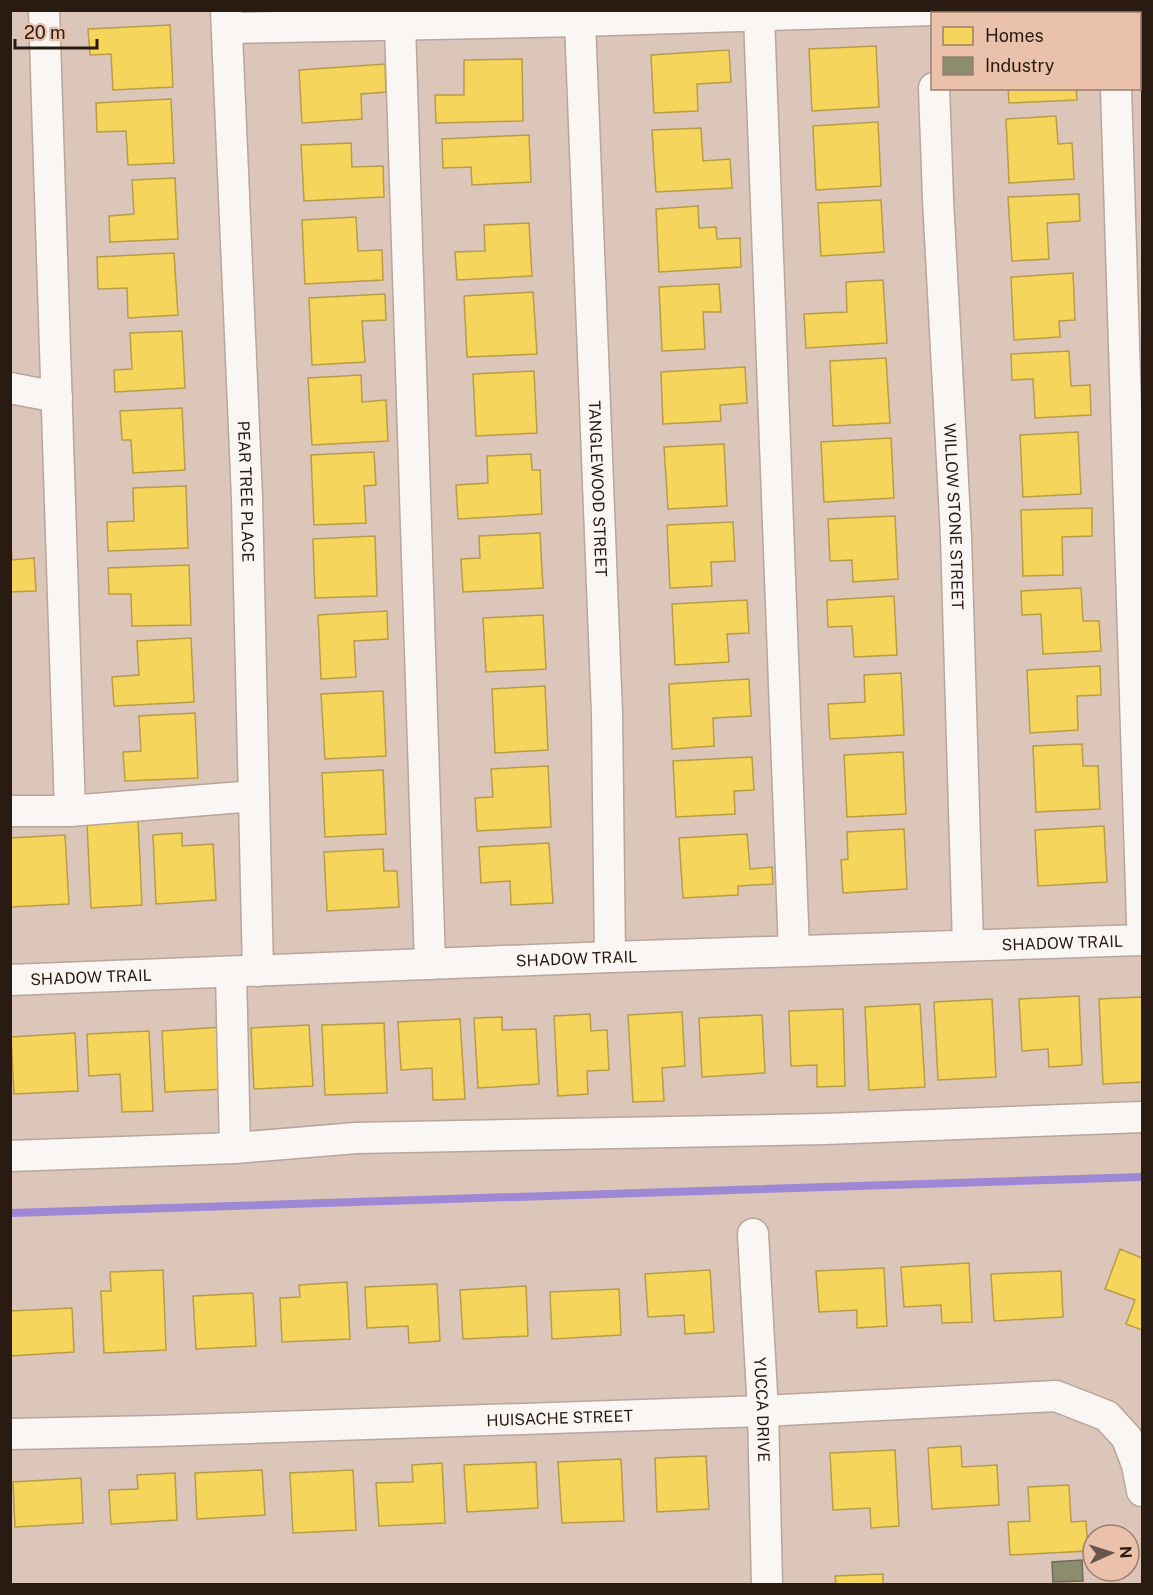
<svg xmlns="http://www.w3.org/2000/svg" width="1153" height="1595" font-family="'Public Sans',sans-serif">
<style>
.homes{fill:#f6d55c;stroke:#b99d46;stroke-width:1.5}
.industry{fill:#8c8c6e;stroke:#6f6a52;stroke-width:1.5}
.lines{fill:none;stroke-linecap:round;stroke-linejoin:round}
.stream{stroke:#9e87d4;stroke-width:8}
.minor-casing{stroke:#b7a69c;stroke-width:33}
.minor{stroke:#faf6f4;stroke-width:30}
.labels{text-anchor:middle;stroke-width:6;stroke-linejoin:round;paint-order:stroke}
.street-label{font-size:16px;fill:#2a1b12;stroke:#eac1ab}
</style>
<rect width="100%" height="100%" fill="#dcc5b9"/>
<path class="homes" d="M170,25L173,87L113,90L111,54L90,55L88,29Z
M876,46L879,107L812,111L809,49Z
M729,50L731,82L697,84L698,111L654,113L651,55Z
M522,59L523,121L436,123L435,95H464V60Z
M385,64L386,92L361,94L362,119L302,123L299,70Z
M1008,88H1076L1077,100L1009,103Z
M171,99L174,163L128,165L126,131L97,132L96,103Z
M1056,116L1058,144L1072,143L1074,179L1009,183L1006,119Z
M878,122L881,186L816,190L813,126Z
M701,128L703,161L730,159L732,188L656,192L652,130Z
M529,135L531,182L472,185L471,167L443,168L442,139Z
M351,143L352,167L383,166L384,197L304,201L301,145Z
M175,178L178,239L110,242L109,216L134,214L132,180Z
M1079,194L1080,221L1047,223L1049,259L1012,261L1008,197Z
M881,200L884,252L821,256L818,203Z
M698,206L699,228L716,227L717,239L740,238L741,267L659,272L656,209Z
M356,217L358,251L382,250L383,280L305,284L302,220Z
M529,223L532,276L457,280L455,252L485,251L484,225Z
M174,253L178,315L128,318L127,288L98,289L97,257Z
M1073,273L1075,320L1059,321L1060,337L1014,340L1011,277Z
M883,280L887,343L806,348L804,314L847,312L846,282Z
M719,284L721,312H703L705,349L662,351L659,287Z
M533,292L537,354L467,357L464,296Z
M385,294L386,320L362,321L365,362L312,365L309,298Z
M182,331L185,388L115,392L114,370L132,369L130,333Z
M1069,351L1071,386L1090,385L1091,415L1035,418L1033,379L1012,380L1011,354Z
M886,358L890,423L833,426L830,361Z
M745,367L747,403L720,405L721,421L663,424L661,372Z
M534,371L537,433L476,436L473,374Z
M361,375L362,402L386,400L388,441L312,445L308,378Z
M182,408L185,470L133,473L131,440H122L120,411Z
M1078,432L1081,494L1023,497L1020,435Z
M891,438L894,498L824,502L821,442Z
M724,444L727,506L668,509L664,447Z
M374,452L376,485L364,486L366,523L314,525L311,455Z
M531,454L532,470H540L542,514L458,519L456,485L488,483L487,456Z
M186,486L188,548L108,551L107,522L134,521L133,488Z
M1092,508V536L1062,537L1063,575L1023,576L1021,510Z
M895,516L898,579L853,582L852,560L830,561L828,519Z
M733,522L735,561L711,562L712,586L670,588L667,525Z
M540,533L543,588L463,592L461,559L480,558L479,536Z
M375,536L377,596L315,598L313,539Z
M10,537L12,560L34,558L36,591L10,592Z
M189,565L191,625L132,626L131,594H109L108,568Z
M1081,588L1083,621H1099L1101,651L1043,654L1041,614L1022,615L1021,591Z
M894,596L897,655L854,657L852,626L828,627L827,600Z
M747,600L749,633L727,634L729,662L675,665L672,604Z
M387,611L388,639L354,641L356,677L321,679L318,615Z
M543,615L546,669L486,672L483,618Z
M191,638L194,702L114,706L112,677L139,675L137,641Z
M1100,666L1101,695L1077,696L1078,730L1030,733L1027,670Z
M901,673L904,735L830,739L828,704L865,702L864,675Z
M749,679L751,716L713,718L714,746L672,749L669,684Z
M545,686L548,750L495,753L492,689Z
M383,691L386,756L325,759L321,694Z
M195,713L198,778L125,781L123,752L141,751L139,716Z
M1082,744L1083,766H1098L1100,809L1036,812L1033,746Z
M903,752L906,814L847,817L844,755Z
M752,757L754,790L734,791L735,814L676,817L673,761Z
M548,766L551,827L477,831L475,798L493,797L491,769Z
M383,770L386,834L325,837L322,773Z
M138,821L142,905L91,908L87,824Z
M1104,826L1107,882L1038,886L1035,830Z
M904,829L907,889L843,893L841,860L848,859L847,832Z
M182,833V846L213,844L216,900L156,904L153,835Z
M747,834L750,869L772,867L773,884L738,886V895L683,898L679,838Z
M65,835L69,904L10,907V838Z
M549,843L553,903L511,905L510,881L481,883L479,847Z
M383,849L384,871H397L399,907L327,911L324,852Z
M1079,996L1082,1065L1049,1067L1048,1049L1022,1051L1019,999Z
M1142,997V1082L1103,1084L1099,999Z
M992,999L996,1077L938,1080L934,1002Z
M920,1004L925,1087L869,1090L865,1007Z
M843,1009L845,1086L817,1087V1065L791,1066L789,1011Z
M682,1012L685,1066L662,1068L664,1101L633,1102L628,1015Z
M590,1014L591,1031L607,1030L609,1070L587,1071L588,1094L558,1096L554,1016Z
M762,1015L765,1073L702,1077L699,1018Z
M502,1017V1030L536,1029L539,1084L478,1088L474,1018Z
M460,1019L465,1099L433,1100L432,1068L401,1070L398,1022Z
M384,1023L387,1093L325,1095L322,1025Z
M309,1025L313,1086L254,1089L251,1028Z
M222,1027L226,1089L165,1092L162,1031Z
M149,1031L153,1111L122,1112L120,1074L89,1076L87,1034Z
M75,1033L78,1091L14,1094L11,1037Z
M1120,1249L1142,1258V1330L1126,1324L1135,1300L1105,1289Z
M969,1263L972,1322L942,1323L941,1305L904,1307L901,1267Z
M884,1268L887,1326L857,1328V1310L819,1312L816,1271Z
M163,1270L166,1350L104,1353L101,1291H111L110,1272Z
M710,1270L714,1332L685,1334L684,1315L648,1317L645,1274Z
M1061,1271L1063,1317L994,1321L991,1274Z
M347,1282L350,1339L282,1342L280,1298L300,1297L299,1285Z
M437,1284L440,1341L409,1343L408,1326L367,1328L365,1287Z
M526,1286L528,1336L463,1339L460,1290Z
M619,1289L621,1335L552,1339L550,1292Z
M253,1293L256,1346L196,1349L193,1296Z
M72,1308L74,1352L10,1356V1311Z
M961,1446L962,1467L997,1465L999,1505L932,1509L928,1448Z
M895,1450L899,1526L871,1528L870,1508L833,1510L830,1453Z
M706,1456L709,1509L657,1512L655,1458Z
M621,1459L624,1521L562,1523L558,1462Z
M536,1462L538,1508L467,1512L464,1465Z
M442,1463L445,1523L379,1526L376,1483L413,1482L412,1465Z
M262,1470L265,1515L197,1519L195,1473Z
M353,1470L356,1530L293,1533L290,1473Z
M175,1473L177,1520L111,1524L109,1490L138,1489L137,1475Z
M81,1478L83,1523L15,1527L13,1482Z
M1069,1485L1071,1522L1086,1521L1088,1551L1010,1555L1008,1522L1030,1521L1028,1487Z
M883,1574V1584H836L835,1576Z"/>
<path class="industry" d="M1082,1560L1083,1581L1053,1582L1052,1562Z"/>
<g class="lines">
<path class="stream" d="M10,1213L1142,1177"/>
<g class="minor-casing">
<g id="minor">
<path d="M44,10L70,811L254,796"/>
<path id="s1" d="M226,10L247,498L258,971"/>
<path d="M1114,10V14"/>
<path d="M759,16L794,951"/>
<path id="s2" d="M580,21L607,714L610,957"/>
<path d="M400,25L430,964"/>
<path d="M227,28L580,21L933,10"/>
<path id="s3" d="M934,88L938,199L956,537L968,945"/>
<path d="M1116,88L1142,922"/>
<path d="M10,388L57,397"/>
<path d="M10,811H70"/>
<path d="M231,972L235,1148"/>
<path id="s4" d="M10,980L610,957L1142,940"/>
<path d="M10,1156L235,1148L356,1138L825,1129L1142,1117"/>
<path id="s5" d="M753,1234L763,1411L767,1584"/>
<path id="s6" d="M10,1434L158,1431L763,1411L1056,1396L1107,1416L1127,1438L1137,1465L1142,1491"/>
</g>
</g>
<use href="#minor" class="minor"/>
</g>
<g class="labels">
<g class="street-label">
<text dy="6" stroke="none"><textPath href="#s2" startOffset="468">TANGLEWOOD STREET</textPath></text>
<text dy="6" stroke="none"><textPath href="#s1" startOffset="482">PEAR TREE PLACE</textPath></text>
<text dy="6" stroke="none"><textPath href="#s3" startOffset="429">WILLOW STONE STREET</textPath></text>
<text dy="6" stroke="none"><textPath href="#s4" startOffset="1053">SHADOW TRAIL</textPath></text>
<text dy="6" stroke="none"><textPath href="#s4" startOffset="567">SHADOW TRAIL</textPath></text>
<text dy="6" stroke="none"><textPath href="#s4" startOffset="81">SHADOW TRAIL</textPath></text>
<text dy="6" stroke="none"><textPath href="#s5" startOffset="176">YUCCA DRIVE</textPath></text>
<text dy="6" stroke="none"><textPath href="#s6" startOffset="550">HUISACHE STREET</textPath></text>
</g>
</g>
<rect width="1153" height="1595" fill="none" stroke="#2a1b12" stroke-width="24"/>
<rect x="931" y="12" width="210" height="78" fill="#eac1ab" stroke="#9d7f6e" stroke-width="1.5"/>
<rect x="943" y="27" width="30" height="18" fill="#f6d55c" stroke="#9d7f6e" stroke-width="1.5"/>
<text x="985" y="42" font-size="18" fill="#2a1b12">Homes</text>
<rect x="943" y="57" width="30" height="18" fill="#8c8c6e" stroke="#9d7f6e" stroke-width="1.5"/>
<text x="985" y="72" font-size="18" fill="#2a1b12">Industry</text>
<g transform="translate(1111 1553) rotate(87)"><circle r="28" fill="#eac1ab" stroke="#9d7f6e" stroke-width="1.5"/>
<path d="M0-4.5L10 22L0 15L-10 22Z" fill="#68564c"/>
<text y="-9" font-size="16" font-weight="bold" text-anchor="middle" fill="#2a1b12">N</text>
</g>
<path d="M15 39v9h82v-9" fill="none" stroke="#2a1b12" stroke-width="3"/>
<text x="24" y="39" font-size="18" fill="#2a1b12" stroke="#eac1ab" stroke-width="4.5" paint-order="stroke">20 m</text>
</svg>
